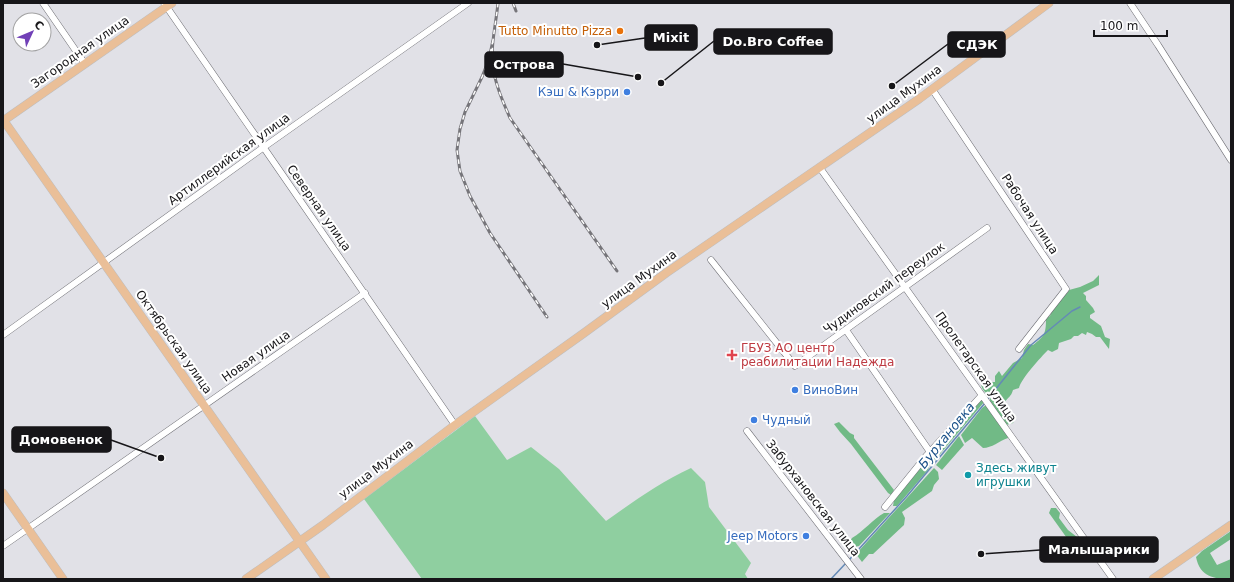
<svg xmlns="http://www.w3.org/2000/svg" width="1234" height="582" font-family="'DejaVu Sans',sans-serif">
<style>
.green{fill:#8fcfa0}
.forest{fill:#71ba86}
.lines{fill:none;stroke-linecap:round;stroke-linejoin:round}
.stream{stroke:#648ab6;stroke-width:1.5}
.minor-casing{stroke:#6e6e74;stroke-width:7}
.major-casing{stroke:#bebebf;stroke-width:9}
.minor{stroke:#fff;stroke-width:6}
.major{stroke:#eabf98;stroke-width:8}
.rail-casing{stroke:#76757a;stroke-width:3}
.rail{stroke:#fff;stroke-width:1.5;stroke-dasharray:4.5;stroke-linecap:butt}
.food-dot{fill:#e8710a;stroke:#fff;stroke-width:1.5}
.shop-dot{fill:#3f7fe0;stroke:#fff;stroke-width:1.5}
.health-dot{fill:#e0444e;stroke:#fff;stroke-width:1.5}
.culture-dot{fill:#0f9aa8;stroke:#fff;stroke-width:1.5}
.labels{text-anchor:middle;stroke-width:4;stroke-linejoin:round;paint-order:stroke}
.food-label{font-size:12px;fill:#c56008;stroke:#fff;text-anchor:end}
.street-label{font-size:12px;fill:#171619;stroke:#fff}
.shop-label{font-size:12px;fill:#366cbe;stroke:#fff;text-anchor:end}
.health-label{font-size:12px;fill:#be3a42;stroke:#fff;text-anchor:start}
.culture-label{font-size:12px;fill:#0d838f;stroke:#fff;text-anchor:start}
.water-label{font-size:13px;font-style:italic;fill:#195088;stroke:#fff}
.leader{fill:none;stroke:#171619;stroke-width:1.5}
.callout-dot{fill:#171619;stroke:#fff;stroke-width:1.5}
.callout{fill:#171619;stroke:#171619;stroke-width:1.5}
.callout-label{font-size:13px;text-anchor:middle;font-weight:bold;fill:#fff}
</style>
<rect width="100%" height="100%" fill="#e1e1e7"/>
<path class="green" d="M475,416L507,460L531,447L559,469L606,521C633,502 660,482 691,468L705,482L709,507L751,563L745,574L748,579H422L364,499Z"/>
<path class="forest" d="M1099,275V285L1083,293L1086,296V300L1093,308L1095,312L1090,315V318L1101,326L1105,337L1110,339L1109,349L1100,337H1096L1092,334L1087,332L1086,335L1082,333L1078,336H1074L1071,339L1059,343L1058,349L1052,352L1048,350C1041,357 1021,379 1019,388L1013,390C1011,397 1008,397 1004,403L1000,401L994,394C986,394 984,393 981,385L984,383L989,385L990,382H995V376L999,371L1002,376L1013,363L1022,358L1024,350L1028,344L1033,345C1045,336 1046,333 1046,318L1050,316C1052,308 1058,300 1064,295C1069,290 1066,296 1069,290L1080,287L1093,281Z
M992,396C996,401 999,404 1004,407C1009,410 1009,413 1015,415L1016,417L1013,423L1006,425L990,402V399Z
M982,397L985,401L935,460L932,458L935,450Z
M986,405L1007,433L1008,438C999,441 992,448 983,448L972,438L965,443L961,435L982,408Z
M839,422L850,433L854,435V438L894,490L891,495L888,493L851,444L840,432L834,424Z
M959,436L964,445L942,470L936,465Z
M931,455L930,464L928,470L897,506H893L894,500Z
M934,468L938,472L939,479L934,485L932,491L902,512L905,518L904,525L873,554H869L862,562L856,554Z
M1051,508H1056L1060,513L1059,518L1068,530L1077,537L1084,547L1079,555L1049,513Z
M884,513H890L859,546L854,547L850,541L852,538C864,531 873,519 884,513Z
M1231,531V539L1210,553L1217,565L1231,559V579C1214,579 1200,577 1196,557L1202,551Z"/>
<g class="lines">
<path class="stream" d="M987,400L1031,345L1072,311L1080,307
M849,560L907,496L985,403
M831,579L846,563"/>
<g class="minor-casing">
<path id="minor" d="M43,3L85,64
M164,3L455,425
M1130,3L1158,45L1231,160
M932,89L1066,289L1019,349
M820,168L1113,579
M711,260L795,366L987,228
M846,330L930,452
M3,335L264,147L468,3
M747,431L861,579
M885,507L927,455L982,395
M3,546L365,293"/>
</g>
<g class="major-casing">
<path id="major" d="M3,121L172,3
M4,121L326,579
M3,493L63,579
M246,579L323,525L455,425L584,333L666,273L919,99L1049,3
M1153,579L1231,525"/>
</g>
<use href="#minor" class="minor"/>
<use href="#major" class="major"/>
<g class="rail-casing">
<path id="rail" d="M498,3C496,24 490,47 493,68C496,86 503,102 510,118L617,271
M513,3L516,11
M493,40L489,59L482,77L465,112L460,129L457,150L460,171L470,196L490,233L547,317"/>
</g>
<use href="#rail" class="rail"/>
</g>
<circle class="food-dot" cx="620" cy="31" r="4"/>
<g class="shop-dot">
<circle cx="627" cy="92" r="4"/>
<circle cx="795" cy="390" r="4"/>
<circle cx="754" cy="420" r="4"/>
<circle cx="806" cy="536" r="4"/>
</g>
<path class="health-dot" d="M730 349h4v4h4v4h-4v4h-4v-4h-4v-4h4z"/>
<circle class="culture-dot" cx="968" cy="475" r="4"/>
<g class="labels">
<g class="food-label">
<text x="612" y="35">Tutto Minutto Pizza</text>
</g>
<g class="street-label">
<text transform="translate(80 52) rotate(-35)" y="4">Загородная улица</text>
<text transform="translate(904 94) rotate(-36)" y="4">улица Мухина</text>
<text transform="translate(229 159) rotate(-36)" y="4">Артиллерийская улица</text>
<text transform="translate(319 208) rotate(55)" y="4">Северная улица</text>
<text transform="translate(1030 214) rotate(57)" y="4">Рабочая улица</text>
<text transform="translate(639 279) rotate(-36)" y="4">улица Мухина</text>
<text transform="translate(884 288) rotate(-36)" y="4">Чудиновский переулок</text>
<text transform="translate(174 342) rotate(55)" y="4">Октябрьская улица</text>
<text transform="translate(256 356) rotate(-35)" y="4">Новая улица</text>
<text transform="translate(976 367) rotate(55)" y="4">Пролетарская улица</text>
<text transform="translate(376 469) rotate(-37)" y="4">улица Мухина</text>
<text transform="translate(813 498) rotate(52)" y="4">Забурхановская улица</text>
</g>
<g class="shop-label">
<text x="619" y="96">Кэш &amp; Кэрри</text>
<text x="803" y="394" text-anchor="start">ВиноВин</text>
<text x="762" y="424" text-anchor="start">Чудный</text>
<text x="798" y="540">Jeep Motors</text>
</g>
<g class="health-label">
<text x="741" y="352">ГБУЗ АО центр<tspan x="741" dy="14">реабилитации Надежда</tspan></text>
</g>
<g class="culture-label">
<text x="976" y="472">Здесь живут<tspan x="976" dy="14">игрушки</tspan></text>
</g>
<g class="water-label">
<text transform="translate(946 435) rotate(-51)" y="5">Бурхановка</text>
</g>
</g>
<path class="leader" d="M597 45L645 38M661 83L714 41M892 86L948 44M638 77L563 64M161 458L111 440M981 554L1040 550"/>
<g class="callout-dot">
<circle cx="597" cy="45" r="4"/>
<circle cx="661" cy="83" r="4"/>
<circle cx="892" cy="86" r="4"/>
<circle cx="638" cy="77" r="4"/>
<circle cx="161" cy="458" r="4"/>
<circle cx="981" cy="554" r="4"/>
</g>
<g class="callout">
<rect x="645" y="25" width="52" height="25" rx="4"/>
<rect x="714" y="29" width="118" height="25" rx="4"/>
<rect x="948" y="32" width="57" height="25" rx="4"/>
<rect x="485" y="52" width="78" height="25" rx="4"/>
<rect x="12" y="427" width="99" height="25" rx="4"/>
<rect x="1040" y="537" width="118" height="25" rx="4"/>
</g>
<g class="callout-label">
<text x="671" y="42">Mixit</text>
<text x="773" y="46">Do.Bro Coffee</text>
<text x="977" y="49">СДЭК</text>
<text x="524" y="69">Острова</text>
<text x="61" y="444">Домовенок</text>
<text x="1099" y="554">Малышарики</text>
</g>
<rect width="1234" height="582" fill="none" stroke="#171619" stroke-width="8"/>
<g transform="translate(32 32) rotate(46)"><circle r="19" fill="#ffffff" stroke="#a2a2a3"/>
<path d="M0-3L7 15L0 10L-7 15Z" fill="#7140b7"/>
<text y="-6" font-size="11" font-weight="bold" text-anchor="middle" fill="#171619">С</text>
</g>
<path d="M1094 30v6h73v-6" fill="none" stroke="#171619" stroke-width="2"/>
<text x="1100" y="30" font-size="12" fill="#171619" stroke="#ffffff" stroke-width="3" paint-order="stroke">100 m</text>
</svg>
